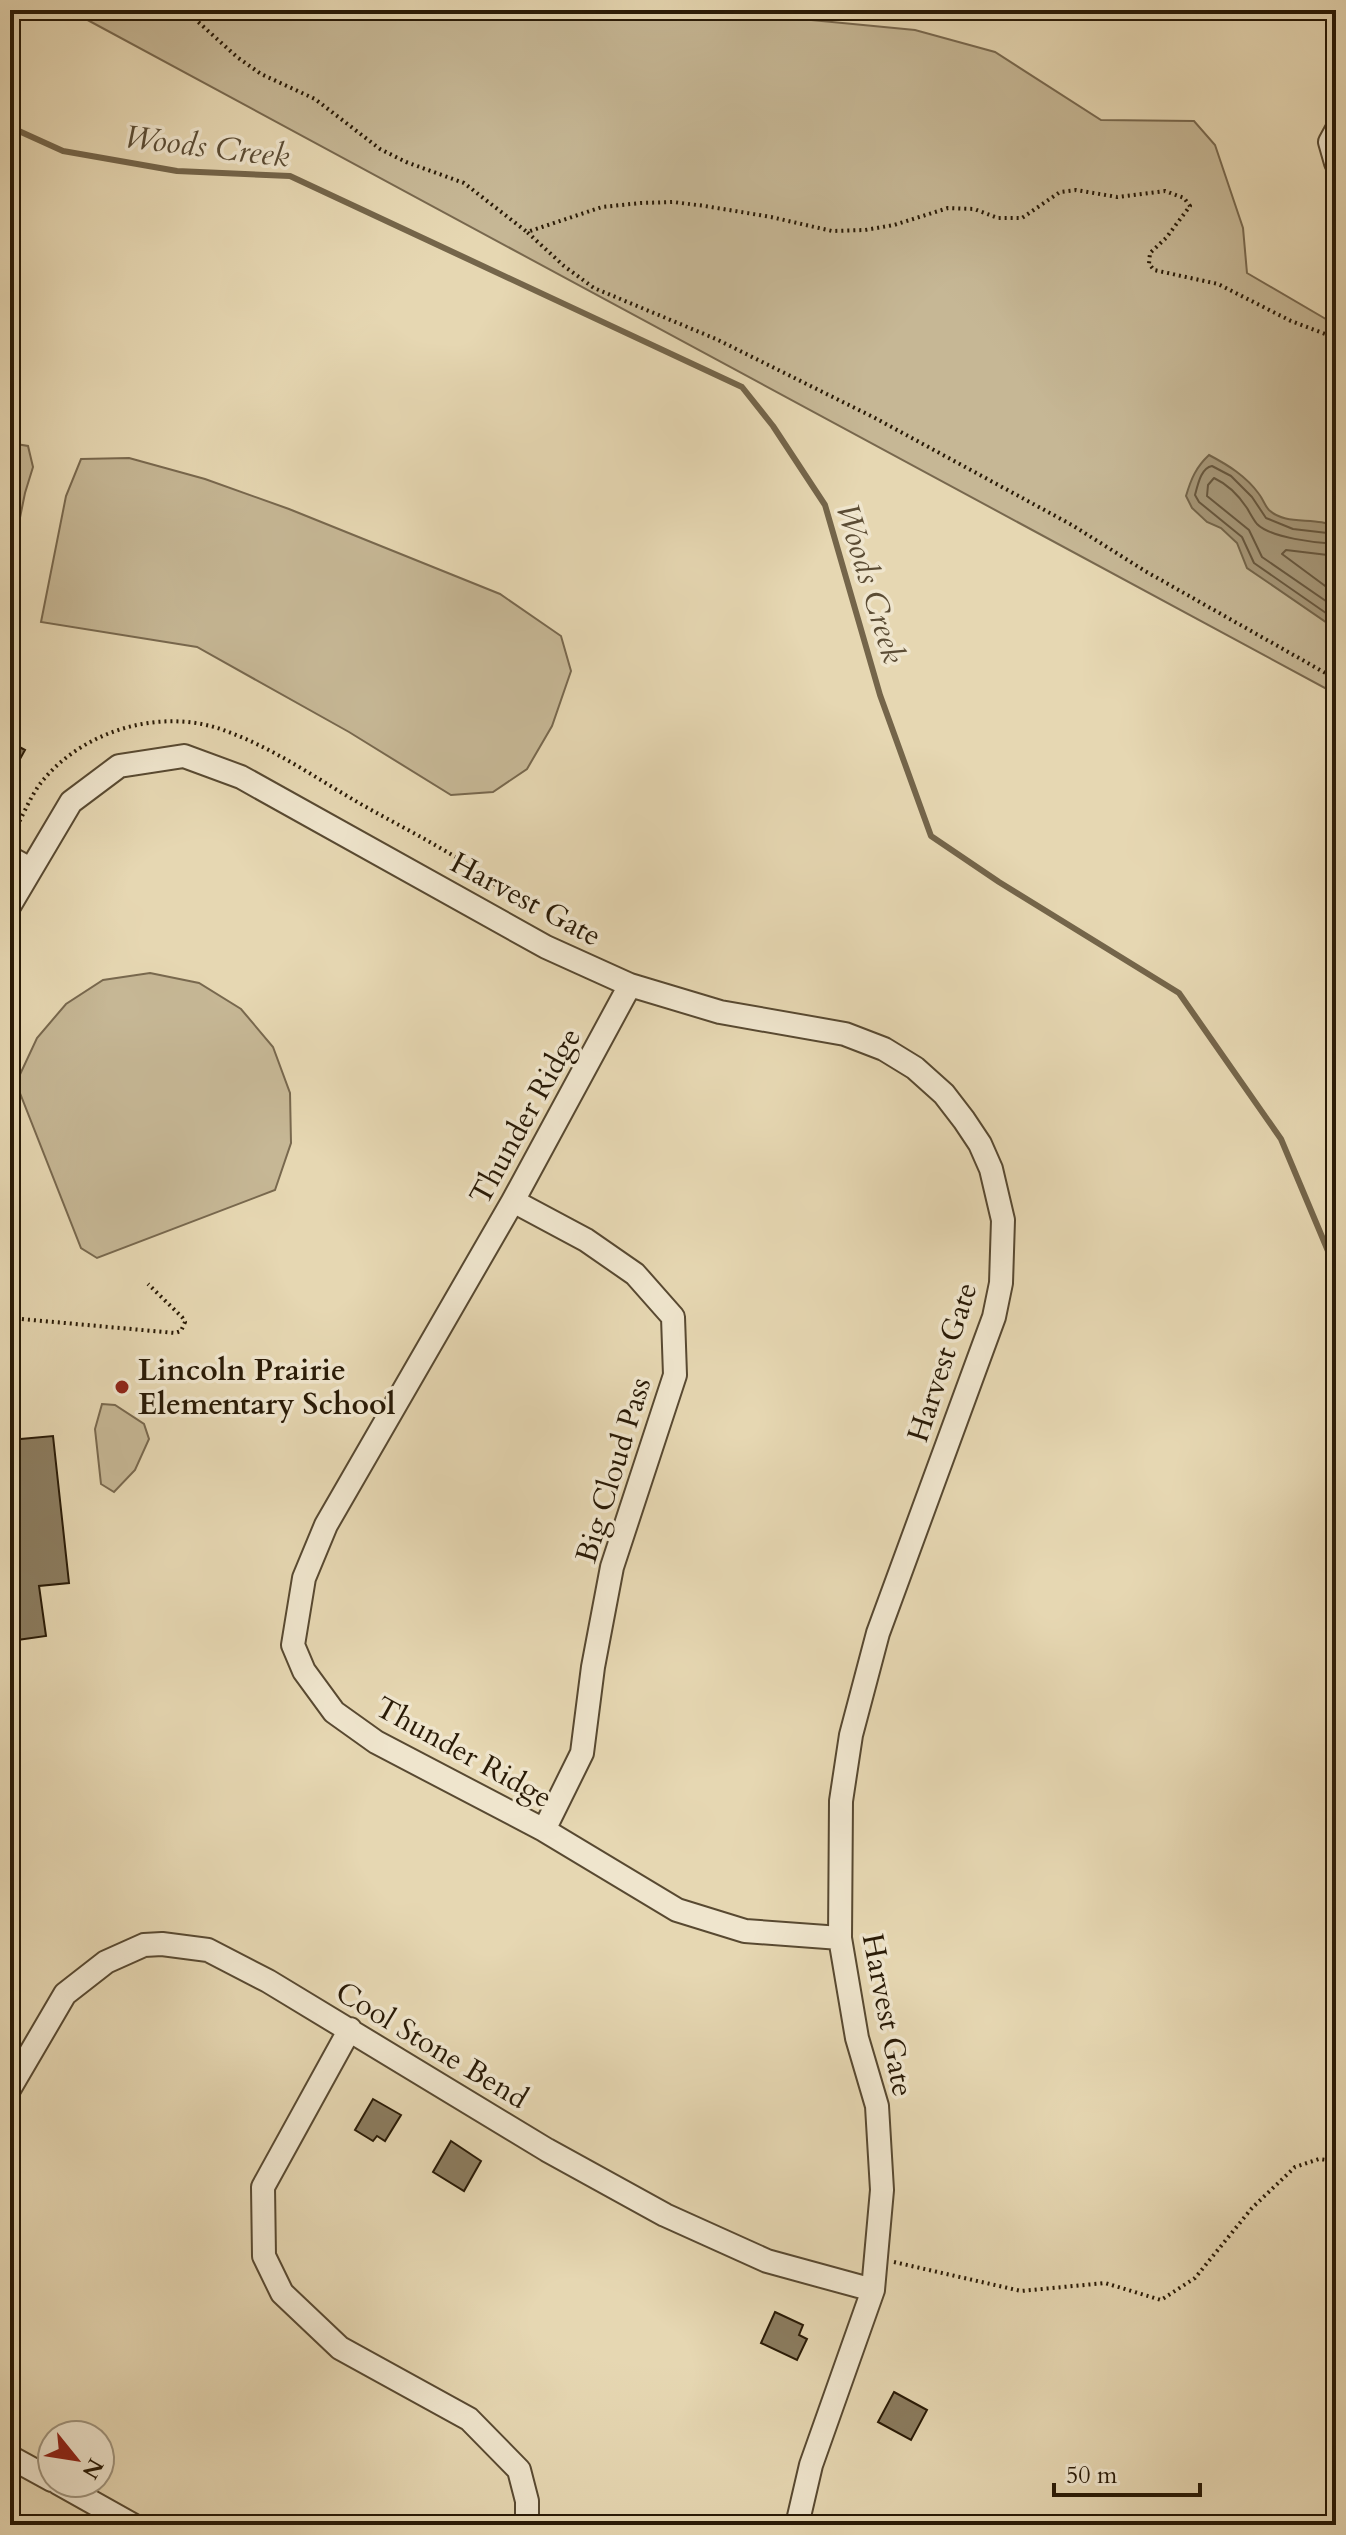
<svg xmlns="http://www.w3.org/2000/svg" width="1346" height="2535" font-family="Cardo,serif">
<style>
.green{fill:#c6b795;stroke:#78684e;stroke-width:2}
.water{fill:#a69778;stroke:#74654a;stroke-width:2}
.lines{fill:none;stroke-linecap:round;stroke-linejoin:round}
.shore{stroke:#68583f;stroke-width:2}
.stream{stroke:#74654a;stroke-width:6}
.building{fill:#8b7c5f;stroke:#291a06;stroke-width:2}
.minor-casing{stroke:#584931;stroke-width:26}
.path{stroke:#291a06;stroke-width:4;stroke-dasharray:2 4;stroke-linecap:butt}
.minor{stroke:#efe5cd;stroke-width:22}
.poi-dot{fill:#8f2418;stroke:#efe5cd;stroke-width:3}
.labels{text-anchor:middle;stroke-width:7;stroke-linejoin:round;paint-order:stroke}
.street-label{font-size:30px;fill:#291a06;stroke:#efe5cd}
.poi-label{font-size:30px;font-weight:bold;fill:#291a06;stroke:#efe5cd;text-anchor:start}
.water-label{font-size:32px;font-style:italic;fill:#5b4c34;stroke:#efe5cd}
</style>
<rect width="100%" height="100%" fill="#e6d7b2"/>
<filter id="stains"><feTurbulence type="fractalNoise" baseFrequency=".0025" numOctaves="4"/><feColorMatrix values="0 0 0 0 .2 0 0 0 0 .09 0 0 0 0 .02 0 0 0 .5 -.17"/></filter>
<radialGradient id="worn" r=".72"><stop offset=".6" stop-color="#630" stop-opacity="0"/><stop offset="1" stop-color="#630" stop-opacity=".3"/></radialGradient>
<path class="green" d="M69,10H709L915,30L995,52L1101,120L1194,121L1215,145L1243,228L1247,273L1336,325V694Z
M10,443L28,446L33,467L25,493L10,567Z
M129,458L205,479L289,509L500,594L561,636L571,671L552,726L527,769L493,792L451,795L349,732L197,647L41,622L66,496L81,459Z
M150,973L199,983L241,1009L273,1047L290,1093L291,1143L275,1190L97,1258L81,1248L16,1083L37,1038L66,1004L103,980Z
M102,1404L115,1405L144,1424L149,1439L135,1470L114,1492L101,1484L95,1429Z"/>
<path class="water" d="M1209,455C1228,465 1246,476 1259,494C1263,499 1265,506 1269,510C1287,527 1318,515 1336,528V629L1247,568L1237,543L1221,528L1207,522L1192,508L1186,496C1191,479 1196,467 1209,455Z"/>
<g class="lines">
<path class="shore" d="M1336,534L1293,529L1266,518L1252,497L1231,476L1212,466C1201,468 1198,484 1195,495L1199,502L1242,537L1254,563L1336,620
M1336,544C1317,543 1271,538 1257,524C1253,519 1250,513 1247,508C1239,496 1227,484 1214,478L1208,485L1207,496L1249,530L1262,557L1336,608
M1336,556L1286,550L1282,554L1336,594"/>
<path class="stream" d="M10,127L63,151L177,171L290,176L742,387L773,426L825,505L880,695L931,836L999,882L1179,993L1281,1139L1336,1270"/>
</g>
<path class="building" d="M10,742L25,750L10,777Z
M53,1436L69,1583L39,1586L46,1636L10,1641V1440Z
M373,2099L401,2115L385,2141L377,2136L373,2141L355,2130Z
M451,2141L481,2161L464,2191L433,2172Z
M775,2312L803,2325L799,2335L807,2339L797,2360L761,2343Z
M894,2392L927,2410L911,2440L878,2422Z"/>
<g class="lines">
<g class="minor-casing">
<path id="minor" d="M1336,131L1330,142L1336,163
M10,858L30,869
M10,905L71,802L119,766L184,756L241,777L546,947L630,985L720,1012L845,1034L884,1049L915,1068L944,1094L964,1120L980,1144L991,1169L1003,1220L1001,1283L994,1317L878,1633L851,1735L841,1801L840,1938L857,2038L877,2106L882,2190L873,2290L811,2465L797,2525
M630,985L513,1201L326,1525L304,1578L293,1645L304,1671L334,1712L376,1742L544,1830L677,1910L745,1931L840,1938
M513,1201L586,1240L635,1274L673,1317L675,1375L612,1567L593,1667L582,1753L544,1830
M350,2029L263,2187L264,2256L282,2293L340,2348L469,2419L519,2470L527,2501V2525
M10,2088L65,1994L106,1962L144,1945L162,1944L208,1950L268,1981L547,2150L665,2215L767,2261L873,2290
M10,2457L52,2480
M58,2483L133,2525"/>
</g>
<path class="path" d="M185,10L237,57L261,74L315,99L380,149L406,162L464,183L527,232
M1336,338L1291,321L1218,284L1154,270L1149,264L1150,253L1166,238L1190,206L1184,198L1165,191L1117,197L1076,190L1060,192L1022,218H998L974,209L948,208L894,225L865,230L832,231L771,217L705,206L673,202L641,203L602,207L527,232L564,266L594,288L716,339L875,418L1072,525L1145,571L1336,679
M11,837C22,819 30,795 44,779C86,729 164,707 226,731C273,748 316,778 359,803C413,834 472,860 517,904L515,907
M10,1318L175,1333L181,1331L185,1322L182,1317L148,1284
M894,2262L1021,2291L1105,2283L1161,2300L1195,2278L1252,2208L1295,2167L1319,2159L1336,2161"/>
<use href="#minor" class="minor"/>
</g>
<circle class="poi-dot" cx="122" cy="1387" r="8"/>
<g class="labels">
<g class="street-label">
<text transform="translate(526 899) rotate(28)" y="10">Harvest Gate</text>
<text transform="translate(525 1116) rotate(-61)" y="10">Thunder Ridge</text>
<text transform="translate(942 1362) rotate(-72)" y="10">Harvest Gate</text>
<text transform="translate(613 1470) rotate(-73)" y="10">Big Cloud Pass</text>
<text transform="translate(464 1752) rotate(29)" y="10">Thunder Ridge</text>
<text transform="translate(888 2015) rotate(79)" y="10">Harvest Gate</text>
<text transform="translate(432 2045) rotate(31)" y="10">Cool Stone Bend</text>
</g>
<g class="poi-label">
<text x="138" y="1380">Lincoln Prairie<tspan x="138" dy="34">Elementary School</tspan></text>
</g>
<g class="water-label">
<text transform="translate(207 146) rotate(7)" y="11">Woods Creek</text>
<text transform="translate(871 583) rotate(73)" y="11">Woods Creek</text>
</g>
</g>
<rect width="1346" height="2535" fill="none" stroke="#e6d7b2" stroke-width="40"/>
<rect x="12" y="12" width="1322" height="2511" fill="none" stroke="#291a06" stroke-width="4"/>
<rect x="20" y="20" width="1306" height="2495" fill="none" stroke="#291a06" stroke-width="2"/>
<g transform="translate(76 2459) rotate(120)"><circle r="38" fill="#efe5cd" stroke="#a0947d" stroke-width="2"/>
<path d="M0-6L14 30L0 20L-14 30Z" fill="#8f2418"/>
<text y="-12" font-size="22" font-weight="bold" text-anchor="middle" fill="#291a06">N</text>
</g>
<path d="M1054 2483v12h146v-12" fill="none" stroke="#291a06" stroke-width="4"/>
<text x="1066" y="2483" font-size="24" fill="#291a06" stroke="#efe5cd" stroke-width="6" paint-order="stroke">50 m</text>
<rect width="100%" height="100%" filter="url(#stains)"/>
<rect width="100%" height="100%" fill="url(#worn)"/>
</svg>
